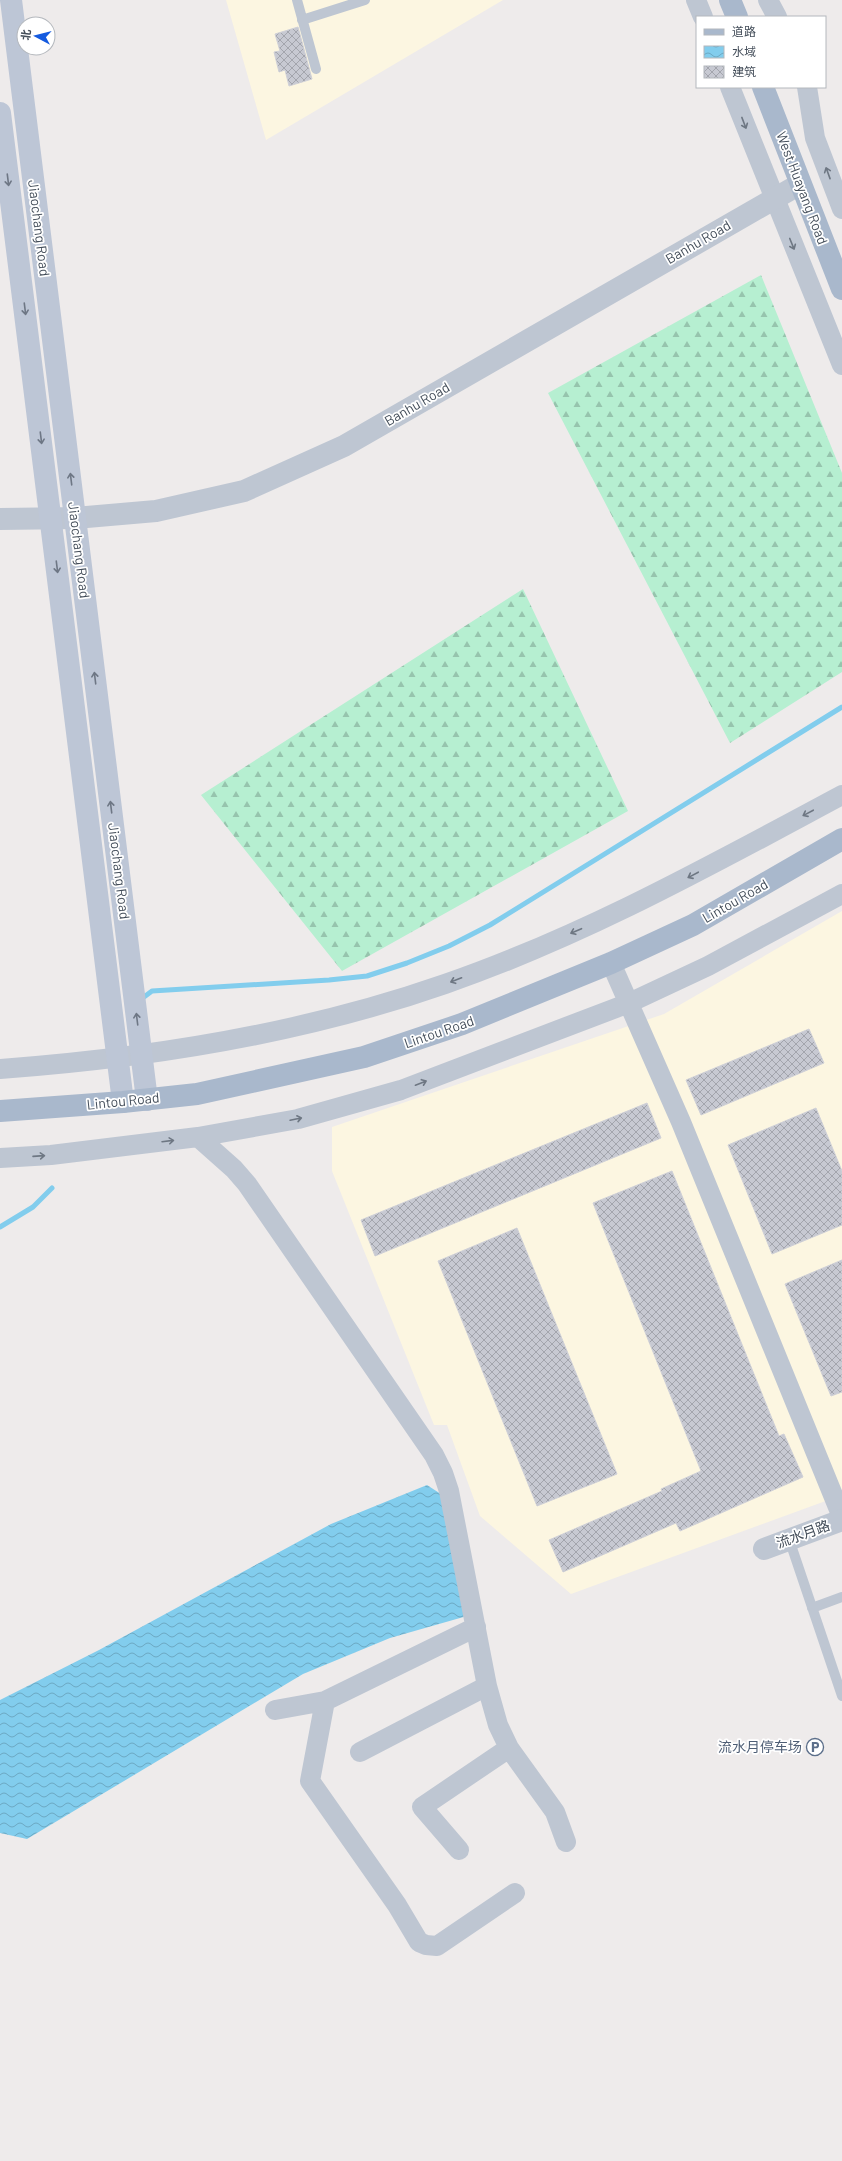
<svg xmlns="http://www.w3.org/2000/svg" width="842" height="2161" font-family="Barlow,'Noto Sans SC',sans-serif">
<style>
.commercial{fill:#fcf6e1}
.forest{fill:url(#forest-firs)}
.water{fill:url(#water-waves)}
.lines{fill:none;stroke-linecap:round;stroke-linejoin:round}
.stream{stroke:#82cded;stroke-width:5}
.building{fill:url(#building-cross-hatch);stroke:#cfd0d7}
.service{stroke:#bec6d2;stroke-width:10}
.minor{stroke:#bec6d2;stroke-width:20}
.tertiary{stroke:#bec6d2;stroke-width:22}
.secondary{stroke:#bdc6d6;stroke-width:22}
.primary{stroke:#a9b8cc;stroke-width:22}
.oneway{stroke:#6e7783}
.oneway2{stroke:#6e7785}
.labels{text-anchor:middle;stroke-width:3.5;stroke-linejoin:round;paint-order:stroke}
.street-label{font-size:14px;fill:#434d59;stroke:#fff}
.service-label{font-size:14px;fill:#4e5e75;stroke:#fff;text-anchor:end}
</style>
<defs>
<pattern id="forest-firs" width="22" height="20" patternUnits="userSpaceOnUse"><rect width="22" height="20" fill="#b6efd1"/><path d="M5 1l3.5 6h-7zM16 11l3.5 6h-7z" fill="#96c4ad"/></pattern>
<pattern id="water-waves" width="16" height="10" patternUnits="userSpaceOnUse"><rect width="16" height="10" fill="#82cded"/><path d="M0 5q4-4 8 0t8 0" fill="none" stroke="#6ca9c3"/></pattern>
<pattern id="building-cross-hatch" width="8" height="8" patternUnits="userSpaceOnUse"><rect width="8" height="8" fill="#c7c9d2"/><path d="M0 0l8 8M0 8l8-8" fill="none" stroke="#a3a5ad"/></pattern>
</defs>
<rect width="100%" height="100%" fill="#eeebeb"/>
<path class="commercial" d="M226,0H503L266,140Z
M842,911V1495L571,1594L480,1516L447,1425H434L332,1171V1127L664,1014Z"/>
<path class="forest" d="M761,275L842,473V672L730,743L548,393Z
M523,589L628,811L342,971L201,795Z"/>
<path class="water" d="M427,1485L447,1498L467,1616L390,1638L303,1674L27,1839L0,1833V1700L99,1650L331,1524Z"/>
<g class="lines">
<path class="stream" d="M144,997L152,991L329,980L367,976L407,963L449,946L490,925L842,707
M0,1227L33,1207L52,1188"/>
</g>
<path class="building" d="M298,27L312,79L289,86L285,70L279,72L274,52L280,51L275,34Z
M809,1029L824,1063L701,1115L686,1080Z
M647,1103L661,1138L375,1256L361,1220Z
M816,1108L842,1171V1225L772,1254L728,1145Z
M672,1171L779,1436L784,1434L803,1477L680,1531L676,1523L563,1572L549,1540L662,1491L661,1489L701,1471L593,1203Z
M517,1228L617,1474L537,1506L438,1261Z
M842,1260V1392L831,1396L785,1284Z"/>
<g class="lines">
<path class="service" d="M297,0L316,69
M302,20L365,0
M789,1539L842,1696
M812,1608L842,1597"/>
<path class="minor" d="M696,0L703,17
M768,0L777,17
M730,87L842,365
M807,87L815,138L842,209
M611,963L681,1122L842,1517
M0,1069C150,1058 302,1034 445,984C584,936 713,864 842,795
M198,1137L234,1169L247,1184L434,1455L443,1473L449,1491L487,1686L498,1725L509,1748L555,1812L566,1842
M0,1158L51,1155L198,1137L298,1119L401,1090L629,1003L708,966L842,894
M476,1627L325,1701L310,1781L397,1905L419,1942L426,1945L437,1946L515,1893
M275,1710L325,1701
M360,1752L487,1686
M459,1850L422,1807L509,1748"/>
<path class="tertiary" d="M0,519L75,518L156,511L244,491L344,446L800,184
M764,1549L842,1520"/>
<path class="secondary" d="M11,0L147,1100
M0,113L123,1102"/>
<path class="primary" d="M730,0L737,17
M763,87L842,289
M0,1111L123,1102L197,1094L364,1057L462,1024L611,963L693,925L842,839"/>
</g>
<defs><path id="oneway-shaft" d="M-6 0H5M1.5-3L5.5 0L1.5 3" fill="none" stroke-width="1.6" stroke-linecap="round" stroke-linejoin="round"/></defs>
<g class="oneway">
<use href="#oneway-shaft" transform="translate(744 123) rotate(69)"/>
<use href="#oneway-shaft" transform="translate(828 173) rotate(-110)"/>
<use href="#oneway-shaft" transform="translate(792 244) rotate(68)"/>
<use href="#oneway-shaft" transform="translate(808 813) rotate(152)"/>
<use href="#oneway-shaft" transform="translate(693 875) rotate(152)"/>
<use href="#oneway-shaft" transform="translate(576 931) rotate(157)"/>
<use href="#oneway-shaft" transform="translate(456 980) rotate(159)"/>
<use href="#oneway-shaft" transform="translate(421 1083) rotate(-21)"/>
<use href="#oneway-shaft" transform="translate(296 1119) rotate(-12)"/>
<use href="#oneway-shaft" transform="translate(168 1141) rotate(-7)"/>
<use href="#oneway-shaft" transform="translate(39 1156) rotate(-4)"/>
</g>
<g class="oneway2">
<use href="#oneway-shaft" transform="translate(8 180) rotate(83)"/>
<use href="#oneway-shaft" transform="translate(25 309) rotate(83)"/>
<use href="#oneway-shaft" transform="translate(41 438) rotate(83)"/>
<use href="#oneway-shaft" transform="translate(71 479) rotate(-97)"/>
<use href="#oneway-shaft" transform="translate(57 567) rotate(83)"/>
<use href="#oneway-shaft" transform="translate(95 678) rotate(-97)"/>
<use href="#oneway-shaft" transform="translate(111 807) rotate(-97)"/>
<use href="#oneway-shaft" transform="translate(137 1019) rotate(-97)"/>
</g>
<defs>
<g id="parking-ring" transform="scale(0.9)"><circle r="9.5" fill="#fff" stroke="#5c6f8a" stroke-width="1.5"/><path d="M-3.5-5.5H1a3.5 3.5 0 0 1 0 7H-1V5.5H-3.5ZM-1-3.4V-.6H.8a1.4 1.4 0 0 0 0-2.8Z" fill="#5c6f8a"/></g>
</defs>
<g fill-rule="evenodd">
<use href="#parking-ring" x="815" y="1747"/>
</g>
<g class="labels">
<g class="street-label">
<text transform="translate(802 188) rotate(69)" y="5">West Huayang Road</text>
<text transform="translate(39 228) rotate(83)" y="5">Jiaochang Road</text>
<text transform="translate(698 242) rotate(-30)" y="5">Banhu Road</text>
<text transform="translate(417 404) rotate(-30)" y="5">Banhu Road</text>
<text transform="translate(79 550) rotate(83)" y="5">Jiaochang Road</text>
<text transform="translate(119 871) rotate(83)" y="5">Jiaochang Road</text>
<text transform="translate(735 901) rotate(-30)" y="5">Lintou Road</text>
<text transform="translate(439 1032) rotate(-19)" y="5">Lintou Road</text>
<text transform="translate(123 1101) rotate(-6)" y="5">Lintou Road</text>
<text transform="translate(803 1534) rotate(-20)" y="5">流水月路</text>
</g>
<g class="service-label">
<text x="802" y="1752">流水月停车场</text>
</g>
</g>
<rect x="696" y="16" width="130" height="72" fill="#ffffff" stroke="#b4b8bd"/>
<rect x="704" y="29" width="20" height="6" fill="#a9b8cc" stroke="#b4b8bd"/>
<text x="732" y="36" font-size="12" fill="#434d59">道路</text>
<rect x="704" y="46" width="20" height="12" fill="url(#water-waves)" stroke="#b4b8bd"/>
<text x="732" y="56" font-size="12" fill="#434d59">水域</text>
<rect x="704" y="66" width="20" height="12" fill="url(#building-cross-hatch)" stroke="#b4b8bd"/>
<text x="732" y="76" font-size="12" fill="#434d59">建筑</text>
<g transform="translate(36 36) rotate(277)"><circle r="19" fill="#ffffff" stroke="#b4b8bd"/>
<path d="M0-3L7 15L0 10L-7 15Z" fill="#145adf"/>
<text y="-6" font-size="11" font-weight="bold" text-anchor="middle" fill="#434d59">北</text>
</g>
</svg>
